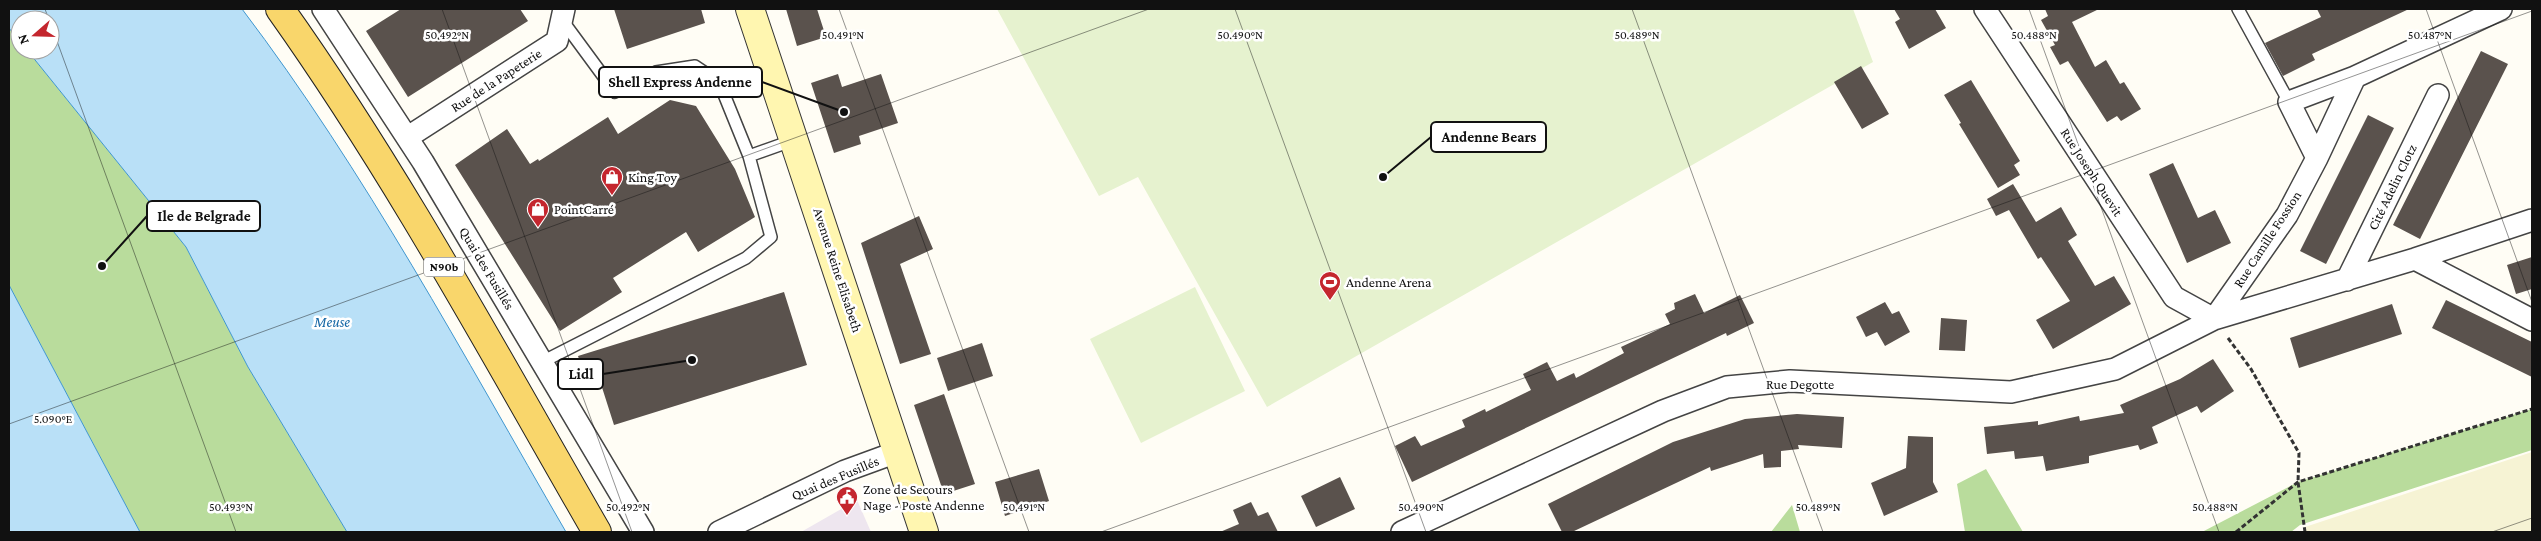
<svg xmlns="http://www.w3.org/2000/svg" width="2541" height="541" font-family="'Crimson Pro',serif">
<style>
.industrial{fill:#eee6ef}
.farmland{fill:#f6f3d4}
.forest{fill:#b9dc9c}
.pitch{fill:#e6f2cf}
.water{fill:#b9e0f7;stroke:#3f96cf}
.building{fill:#5a524d}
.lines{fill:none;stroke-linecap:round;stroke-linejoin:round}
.service-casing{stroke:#444;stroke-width:14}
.minor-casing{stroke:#444;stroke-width:24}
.secondary-casing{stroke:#333;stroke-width:30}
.primary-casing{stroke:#222;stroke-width:30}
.path{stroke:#333;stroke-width:3;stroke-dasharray:5 2.5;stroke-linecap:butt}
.service{stroke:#fff;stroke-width:11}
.minor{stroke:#fff;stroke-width:21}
.secondary{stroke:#fff6b0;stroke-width:28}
.primary{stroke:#f9d66b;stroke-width:28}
.ticks{fill:none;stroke:#111;stroke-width:1;stroke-opacity:0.45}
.labels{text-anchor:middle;stroke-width:5;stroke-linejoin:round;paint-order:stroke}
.shield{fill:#fff;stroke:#585858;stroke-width:1}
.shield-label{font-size:12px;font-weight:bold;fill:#111}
.street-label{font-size:14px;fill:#111;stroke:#fff}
.poi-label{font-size:14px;fill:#111;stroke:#fff;text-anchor:start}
.water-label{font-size:15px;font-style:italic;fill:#1768a6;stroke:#fff}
.ticks-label{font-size:12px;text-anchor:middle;fill:#111;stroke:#fff;stroke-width:5;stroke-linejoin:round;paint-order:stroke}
.leader{fill:none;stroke:#111;stroke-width:2}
.callout-dot{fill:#111;stroke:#fff;stroke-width:2}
.callout{fill:#fff;stroke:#111;stroke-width:2}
.callout-label{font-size:15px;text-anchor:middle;font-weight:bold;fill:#111}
</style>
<rect width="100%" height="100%" fill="#fffdf5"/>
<path class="industrial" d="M857,500L871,532H801Z"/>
<path class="farmland" d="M2532,452V532H2306L2305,527Z"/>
<path class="forest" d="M9,28L20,42V50H27L186,247L248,367L347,532H140L9,285Z
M2532,409V450L2300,525L2291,532H2202L2298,482Z
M1986,469L2023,532H1965L1957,484Z
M1792,505L1800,532H1771Z"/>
<path class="pitch" d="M997,9H1853L1873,62L1267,407L1138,177L1099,196Z
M1195,287L1245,391L1141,443L1090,339Z"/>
<path class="water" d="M9,9H242C365,171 464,356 566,532H347L248,367L186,247L27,50H50V20H20V42L9,28Z
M9,285L140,532H9Z"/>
<path class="building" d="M401,9H520L528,21L408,97L366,31Z
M614,9H701L705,23L627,49Z
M786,9H817L826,37L797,46Z
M1894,9H1935L1946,28L1909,49L1895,22L1900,19Z
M2045,9H2099L2072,22L2095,67L2106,60L2120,84L2124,82L2141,109L2121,121L2117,116L2107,122L2068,61L2060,65L2050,47L2055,45L2041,20L2048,16Z
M2317,9H2409L2312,54L2315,60L2283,76L2265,43L2321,17Z
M2481,51L2508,64L2420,239L2393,225Z
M1861,66L1889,114L1862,129L1834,82Z
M838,74L842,87L881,74L898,123L859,136L861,144L834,153L811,83Z
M1971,80L2020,161L2014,165L2020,175L1998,188L1959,124L1961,123L1944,95Z
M670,100L696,106L735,169L755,217L698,252L686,232L613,278L622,292L560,331L455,165L507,129L530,164L538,159L539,161L608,117L618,134Z
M2368,115L2394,128L2326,264L2300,251Z
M2173,163L2198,218L2215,210L2231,243L2187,263L2149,174Z
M2013,184L2036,222L2061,207L2077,235L2068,241L2095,286L2114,276L2131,304L2053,349L2036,320L2070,301L2041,257L2038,259L2009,210L1996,216L1987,199Z
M919,216L933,249L900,264L931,354L900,364L861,243Z
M2532,257V289L2516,294L2507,265Z
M784,292L807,365L614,425L599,378L586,382L578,356Z
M1695,294L1704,313L1740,295L1754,323L1727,336L1726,333L1412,482L1395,446L1415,436L1421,446L1465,427L1462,420L1485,409L1486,412L1531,390L1523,374L1547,362L1557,381L1574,373L1576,378L1624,353L1621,347L1670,324L1665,314L1675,309L1674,303Z
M2446,300L2532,342V377L2432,328Z
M1885,302L1892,314L1899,311L1910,332L1885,346L1877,332L1866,337L1856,317Z
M2392,304L2402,334L2299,368L2290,338Z
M1941,318L1967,320L1965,351L1939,350Z
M982,343L993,376L948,391L937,358Z
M2213,359L2234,391L2201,413L2197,406L2152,427L2158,443L2140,450L2138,445L2089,456V463L2046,471L2043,456L2015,459L2014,451L1987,454L1984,427L2038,421V425L2079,416L2080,421L2124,413L2120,405L2180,379Z
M944,394L975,484L944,494L914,405Z
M1797,414L1844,417L1842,448L1798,445L1799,449L1781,451V467L1764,468L1763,454L1711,471L1710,467L1572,532H1562L1548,504L1673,442L1745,419Z
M1908,436L1933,437V482L1938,492L1884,516L1871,483L1906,468Z
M1039,469L1049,501L1005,516L995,482Z
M1340,477L1355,509L1316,527L1301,496Z
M1251,502L1258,516L1268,512L1278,532H1220L1239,524L1233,510Z"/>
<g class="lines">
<g class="service-casing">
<path id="service" d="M2238,9L2289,102
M562,20L615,92L656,72L695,66L719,82L749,156
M542,362L746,258L771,237L749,156L794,140"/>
</g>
<g class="minor-casing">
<path id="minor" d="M323,9L423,162L643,532
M1985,9L2174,297L2214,319
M408,137L557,41L564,9
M2317,158L2289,102L2355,77
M2415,259L2532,320
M2347,280L2438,95
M2214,319L2287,215L2317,158L2355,77L2501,9
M719,532L845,471L897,452
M1402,532L1663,411L1727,387L1790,381L2011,392L2115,369L2214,319L2415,259L2532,220"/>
</g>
<g class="secondary-casing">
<path id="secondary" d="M750,9L924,532"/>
</g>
<g class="primary-casing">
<path id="primary" d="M280,9C398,175 495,355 597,532"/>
</g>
<path class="path" d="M2228,338L2251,369L2299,453L2298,482L2305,532
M2236,532L2298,482L2532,409"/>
<use href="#service" class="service"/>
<use href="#minor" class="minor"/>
<use href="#secondary" class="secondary"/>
<use href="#primary" class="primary"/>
</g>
<path class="ticks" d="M45,9L49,20M442,9L632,532M839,9L1029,532M1235,9L1426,532M1632,9L1823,532M2029,9L2219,532M2426,9L2532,302M50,22L236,532M9,424L1149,9M1101,532L2532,11M2492,532L2532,518"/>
<defs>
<g id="shop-pin" transform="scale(1.125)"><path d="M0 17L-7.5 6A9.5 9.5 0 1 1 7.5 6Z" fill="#c4262e" stroke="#fff"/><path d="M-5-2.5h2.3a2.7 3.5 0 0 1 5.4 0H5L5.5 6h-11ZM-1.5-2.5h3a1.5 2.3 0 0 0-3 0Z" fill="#fff"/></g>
<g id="stadium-pin" transform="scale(1.125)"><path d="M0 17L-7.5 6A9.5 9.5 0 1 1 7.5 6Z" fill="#c4262e" stroke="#fff"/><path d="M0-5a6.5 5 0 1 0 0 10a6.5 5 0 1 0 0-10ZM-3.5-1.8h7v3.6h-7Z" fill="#fff"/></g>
<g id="civic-pin" transform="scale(1.125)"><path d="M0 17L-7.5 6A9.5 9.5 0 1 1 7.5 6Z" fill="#c4262e" stroke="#fff"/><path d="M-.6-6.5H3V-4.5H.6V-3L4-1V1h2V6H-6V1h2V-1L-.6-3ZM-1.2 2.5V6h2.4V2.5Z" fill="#fff"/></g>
</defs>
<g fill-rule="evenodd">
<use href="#shop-pin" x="612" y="177"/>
<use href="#shop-pin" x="538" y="209"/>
<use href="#stadium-pin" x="1330" y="282"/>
<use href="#civic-pin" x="847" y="497"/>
</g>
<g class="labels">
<rect class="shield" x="424" y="257.5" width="40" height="19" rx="4"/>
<g class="shield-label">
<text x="444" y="271">N90b</text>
</g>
<g class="street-label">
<text transform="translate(496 80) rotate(-33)" y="5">Rue de la Papeterie</text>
<text transform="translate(2092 172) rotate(57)" y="5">Rue Joseph Quevit</text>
<text transform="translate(2392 187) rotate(-64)" y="5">Cité Adelin Clotz</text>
<text transform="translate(2267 239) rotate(-57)" y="5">Rue Camille Fossion</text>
<text transform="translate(487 268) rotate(59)" y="5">Quai des Fusillés</text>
<text transform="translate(838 270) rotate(72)" y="5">Avenue Reine Elisabeth</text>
<text x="1800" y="389">Rue Degotte</text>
<text transform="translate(835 478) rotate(-23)" y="5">Quai des Fusillés</text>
</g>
<g class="poi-label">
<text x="628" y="182">King Toy</text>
<text x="554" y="214">PointCarré</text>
<text x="1346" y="287">Andenne Arena</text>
<text x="863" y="494">Zone de Secours<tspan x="863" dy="16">Nage - Poste Andenne</tspan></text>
</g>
<g class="water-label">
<text x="332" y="327">Meuse</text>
</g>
</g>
<g class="ticks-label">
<text x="843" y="39">50.491°N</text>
<text x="2430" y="39">50.487°N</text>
<text x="447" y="39">50.492°N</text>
<text x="1240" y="39">50.490°N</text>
<text x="1637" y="39">50.489°N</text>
<text x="2034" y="39">50.488°N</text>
<text x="53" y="423">5.090°E</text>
<text x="231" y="511">50.493°N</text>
<text x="628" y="511">50.492°N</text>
<text x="1024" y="511">50.491°N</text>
<text x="1421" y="511">50.490°N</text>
<text x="1818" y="511">50.489°N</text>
<text x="2215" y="511">50.488°N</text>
</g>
<path class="leader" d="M844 112L762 82M1383 177L1431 137M102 266L147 216M692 360L603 374"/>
<g class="callout-dot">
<circle cx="844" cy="112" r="5"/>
<circle cx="1383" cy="177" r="5"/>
<circle cx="102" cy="266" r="5"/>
<circle cx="692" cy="360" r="5"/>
</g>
<g class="callout">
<rect x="599" y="67" width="163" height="30" rx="5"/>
<rect x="1431" y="122" width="115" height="30" rx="5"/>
<rect x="147" y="201" width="113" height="30" rx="5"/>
<rect x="558" y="359" width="45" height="30" rx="5"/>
</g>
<g class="callout-label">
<text x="680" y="87">Shell Express Andenne</text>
<text x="1489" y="142">Andenne Bears</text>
<text x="204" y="221">Ile de Belgrade</text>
<text x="581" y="379">Lidl</text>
</g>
<rect width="2541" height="541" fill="none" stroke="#111111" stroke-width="20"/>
<g transform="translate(35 35) rotate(250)"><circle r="24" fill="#ffffff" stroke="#a0a0a0"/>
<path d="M0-4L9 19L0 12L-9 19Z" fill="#c4262e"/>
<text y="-8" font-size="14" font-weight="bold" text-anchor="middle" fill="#111111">N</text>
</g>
</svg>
